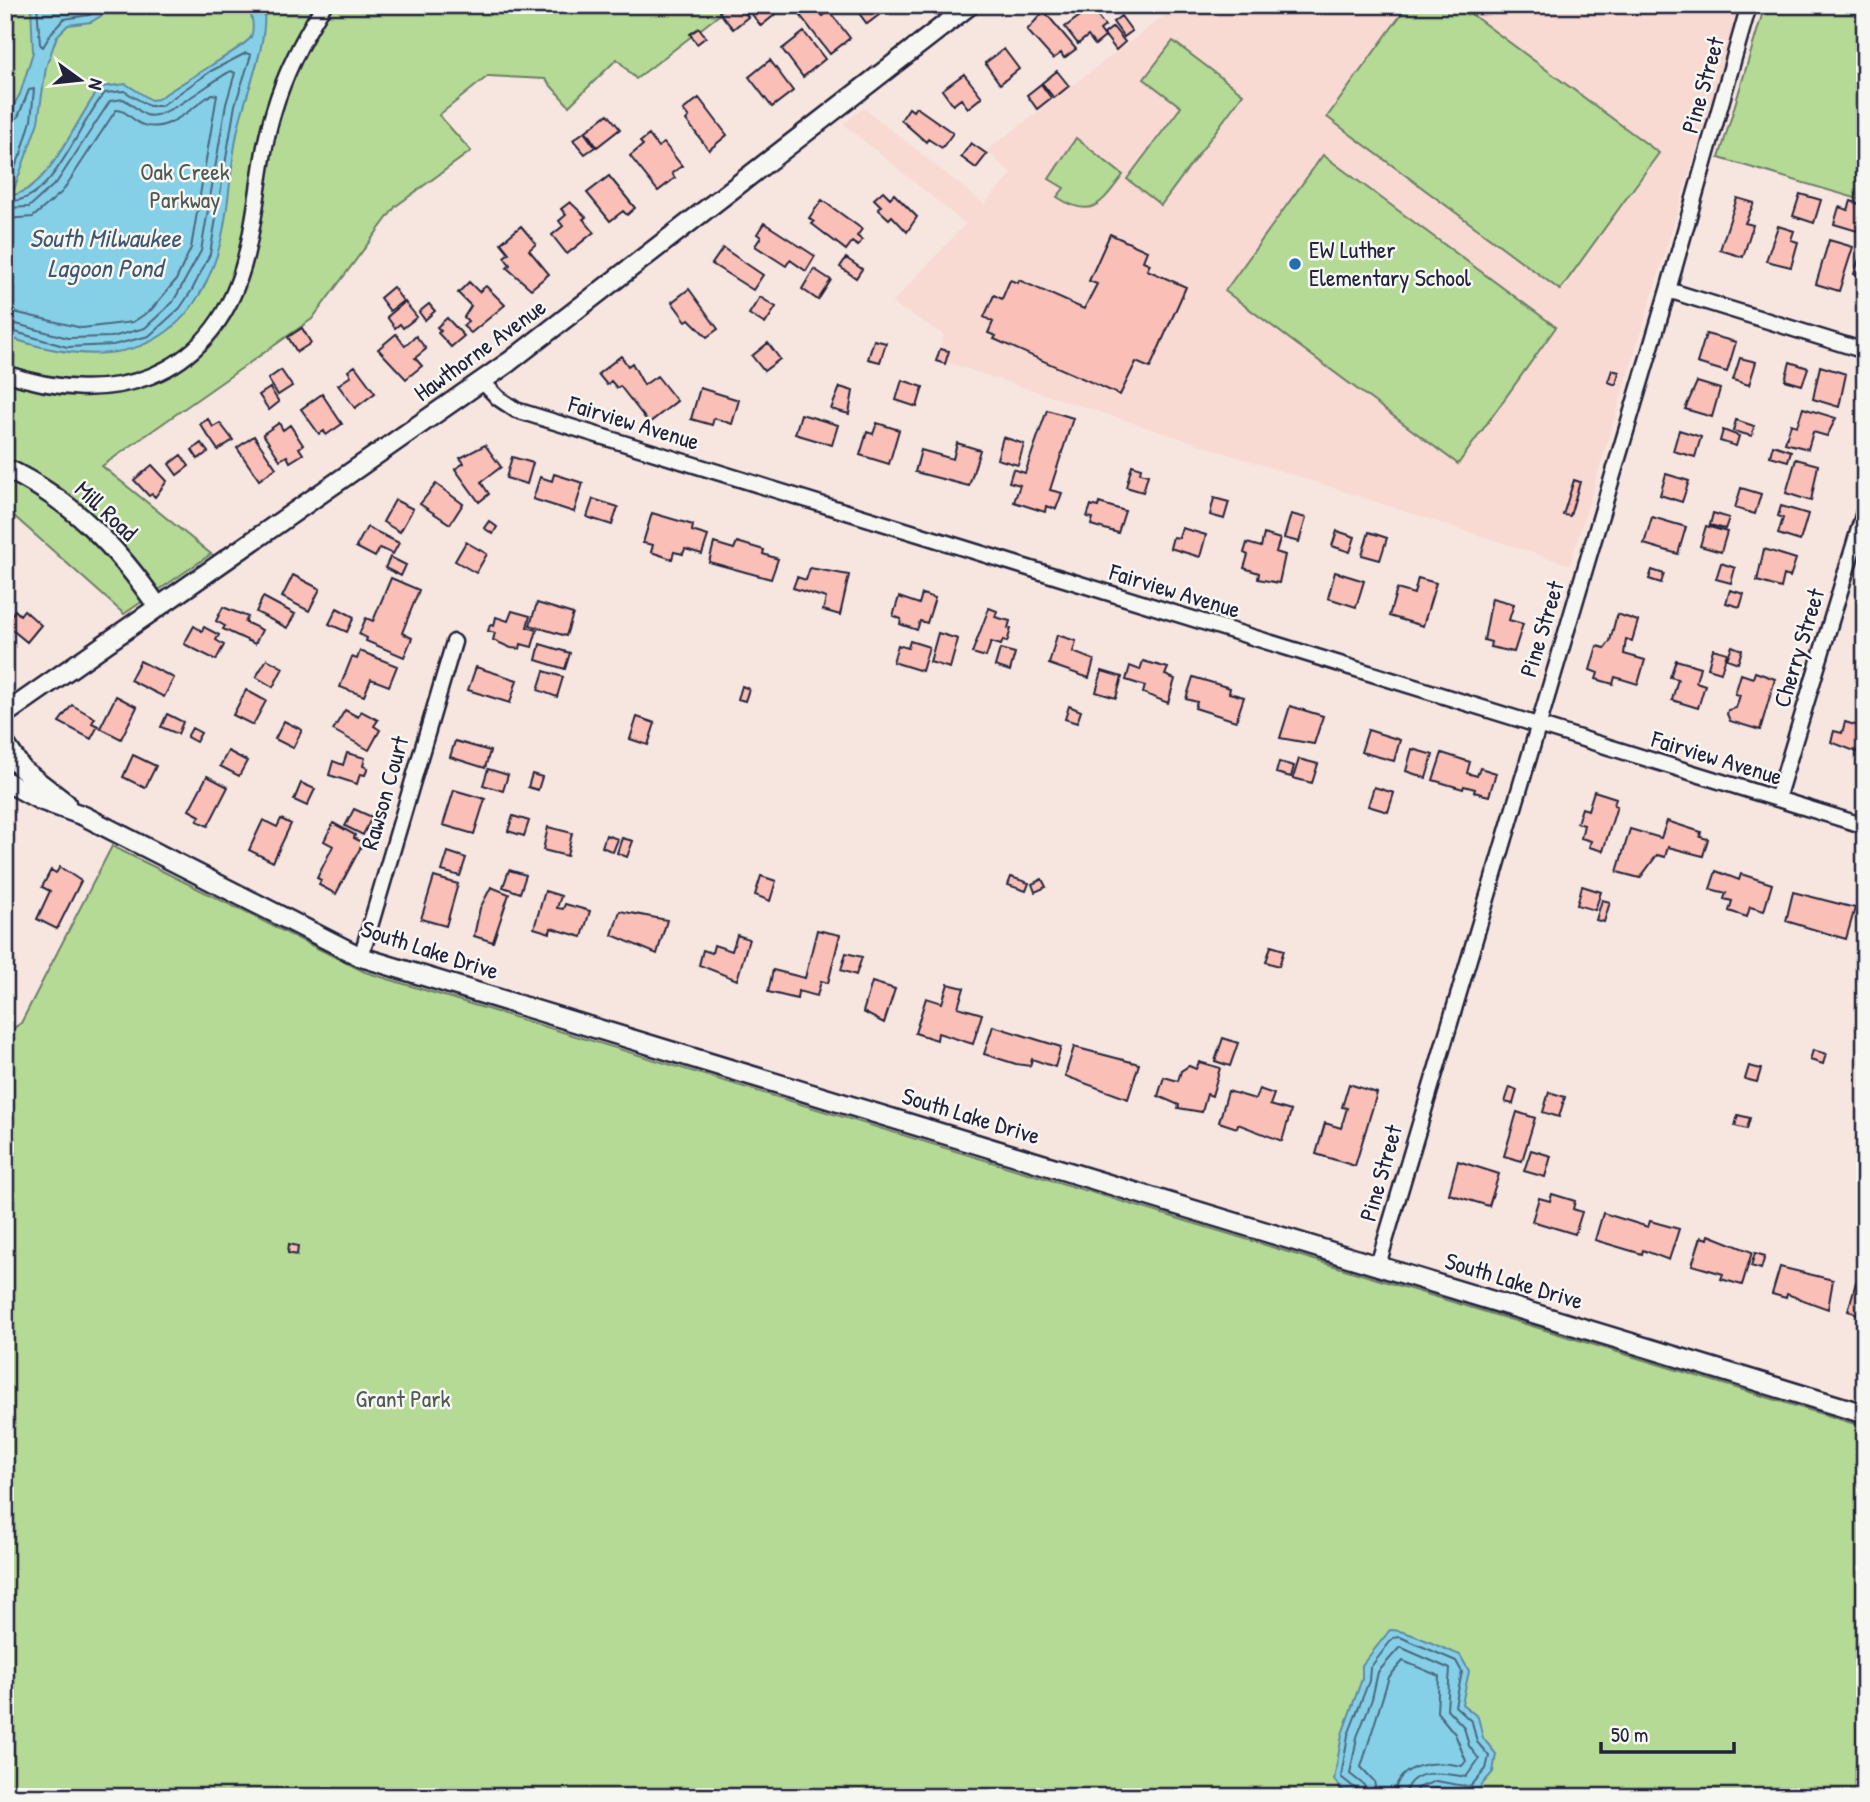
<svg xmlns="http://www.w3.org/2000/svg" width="1870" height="1802" font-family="'Patrick Hand',sans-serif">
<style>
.built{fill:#f8dad3}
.green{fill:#b5da95;stroke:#6c7e68;stroke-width:2}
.water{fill:#86d0e7;stroke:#5e8aa2;stroke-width:2}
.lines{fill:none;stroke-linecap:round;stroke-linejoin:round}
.shore{stroke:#4a6880;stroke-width:2}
.building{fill:#fabfb6;stroke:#22223b;stroke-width:2}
.minor-casing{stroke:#22223b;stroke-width:19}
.tertiary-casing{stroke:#22223b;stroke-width:23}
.minor{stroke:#f6f6f2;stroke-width:14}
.tertiary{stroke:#f6f6f2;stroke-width:18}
.poi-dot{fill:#1f6fb2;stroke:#f6f6f2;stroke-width:2.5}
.labels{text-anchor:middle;stroke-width:5;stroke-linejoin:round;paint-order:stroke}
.street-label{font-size:24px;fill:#22223b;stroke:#f6f6f2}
.park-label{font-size:24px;fill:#4e5956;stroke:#f6f6f2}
.poi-label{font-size:24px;fill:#22223b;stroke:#f6f6f2;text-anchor:start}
.water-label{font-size:26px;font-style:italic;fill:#40566f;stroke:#f6f6f2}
</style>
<rect width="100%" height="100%" fill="#f7e6e0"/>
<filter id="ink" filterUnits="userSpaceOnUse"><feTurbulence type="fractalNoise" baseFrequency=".0143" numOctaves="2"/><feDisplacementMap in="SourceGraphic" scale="14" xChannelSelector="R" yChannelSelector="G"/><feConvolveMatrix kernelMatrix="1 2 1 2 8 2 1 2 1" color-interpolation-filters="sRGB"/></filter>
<g filter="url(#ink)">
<path class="built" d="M1178,5H1735L1737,17L1570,565L936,359L944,335L892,303L965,224L843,124L864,108L984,204L1012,174L986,151Z"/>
<path class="green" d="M5,5H732L636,79L617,59L569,106L545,79L488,76L439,115L471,151L396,206L312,319L102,466L211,554L124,614L5,508Z
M1408,5H1459L1659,153L1560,290L1327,117Z
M1765,5H1865V201L1719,158Z
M1173,41L1243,94L1161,205L1127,179L1181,107L1144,79Z
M1076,138L1123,175C1101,204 1092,220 1057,197L1064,188L1049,179Z
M1323,155L1556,327L1458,464L1225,291Z
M112,846L365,972L1865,1427V1797H5V1034L21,1023Z"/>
<path class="water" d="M31,5H119L91,22L68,25L57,36L46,67L38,122L12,195C51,189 77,115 101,87L126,84L151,100L158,99C174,87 247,46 251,37C255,26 252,15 247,5H264C268,50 245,91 237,134C229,174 229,217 217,255C182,363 98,369 5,336V121L20,94L33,52Z
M1390,1630C1409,1630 1440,1648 1460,1655L1469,1671L1462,1704L1478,1717L1483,1738L1496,1754L1493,1772L1472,1796L1436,1788L1412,1797H1360L1343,1791L1334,1780L1342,1734L1362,1679V1665Z"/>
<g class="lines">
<path class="shore" d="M37,5L40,44L43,47L52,32L64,19L89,15L109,5
M5,125L18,117L29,90L34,89L31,121L21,154L5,189
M5,195L12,201C56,199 79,121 105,93L124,91L149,106H161L211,71L246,53L251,55L235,105L210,254L192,290L180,308L149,336L113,345L67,347L5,329
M5,208L29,207L57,182L110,101L123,99C132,103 137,111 146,115C164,122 212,80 231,71L235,73L226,104L201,251L173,302L145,328L112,337L68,338L5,321
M5,219L33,217L62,192L116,110C126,110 130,118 139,123C165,137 192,107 212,94L217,95L191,248L176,280L151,310L133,322L82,328L5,310
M1358,1797L1356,1789L1341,1777L1348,1735L1369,1681L1370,1668L1393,1638L1400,1637L1456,1661L1462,1672L1455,1706L1472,1722L1477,1742L1489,1756L1486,1769L1470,1787L1436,1781L1417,1788L1413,1797
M1367,1797L1364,1785L1350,1774L1357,1737L1372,1699L1378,1672L1400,1647L1450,1669L1447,1709L1464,1727L1469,1746L1479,1759L1466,1777C1446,1773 1407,1766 1405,1797
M1377,1797L1374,1781L1361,1767L1389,1677L1403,1661L1439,1676L1437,1712L1455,1734L1466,1761L1462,1766C1436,1760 1396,1762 1394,1797"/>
</g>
<path class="building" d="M728,5H740L748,17L733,29L719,12Z
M752,5H771L777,13L761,26L748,9Z
M813,5L823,16L829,11L850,38L830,54L800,15Z
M853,5H892L867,24Z
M1091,8L1105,26L1100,30L1105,37L1095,45L1088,36L1078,44L1065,27Z
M1044,11L1076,49L1064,58L1061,53L1053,59L1027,30Z
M1121,16L1132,31L1124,37L1113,22Z
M1113,27L1125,42L1116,50L1104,34Z
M699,28L706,37L697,44L690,34Z
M804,32L825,59L803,77L782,49Z
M1004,49L1019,69L1000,84L985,63Z
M770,60L793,91L772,107L749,77Z
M1057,71L1069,86L1054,98L1042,83Z
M964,74L982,97L968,108L961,99L953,105L942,90Z
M1041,84L1051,98L1037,109L1027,95Z
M699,98L727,135L709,150L686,120L689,117L683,110Z
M916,107L953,133L942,148L928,139L926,142L901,120L909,108L913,111Z
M608,114L620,129L597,147L586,131Z
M584,132L595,147L585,154L573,140Z
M649,135L658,147L664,143L682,166L672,173L675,178L658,191L630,156L643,145L640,142Z
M971,143L987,154L976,168L961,157Z
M609,176L635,208L627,215L623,211L610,221L587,193Z
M883,191L890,198L894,194L917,217L907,232L892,216L889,219L878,209L881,206L874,199Z
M1800,194L1821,200L1814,223L1793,216Z
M1737,198L1754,203L1745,223L1753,225L1743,257L1720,250Z
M822,200L862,229L857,236L862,240L858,246L852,242L846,250L812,224L814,222L809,218Z
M1851,201L1865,206L1864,233L1834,224L1839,207L1848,210Z
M570,202L586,217L583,219L594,232L567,254L552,235L563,226L559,221L566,215L561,209Z
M764,223L815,256L806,271L790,260L786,266L755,246L761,237L757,234Z
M521,226L536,244L529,250L549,274L531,289L507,268L510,265L504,257L509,253L501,243Z
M1778,226L1794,231L1791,240L1798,242L1791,267L1766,261Z
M1110,234L1147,251L1143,261L1150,264L1147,270L1186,287L1150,368L1136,362L1120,395L994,339L996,336L988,333L993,322L984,317L994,295L1002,299L1010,280L1018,283L1019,280L1084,309L1097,284L1089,281Z
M1829,240L1853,247L1839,291L1816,284Z
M723,248L763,275L753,290L712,264Z
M1862,250H1865V277L1854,274Z
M846,258L862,269L856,278L840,267Z
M814,269L831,280L818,300L802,289Z
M469,282L479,292L486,286L505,305L471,333L463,326L468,321L464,317L471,306L458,293Z
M393,287L403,301L390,311L380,298Z
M689,289L718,329L707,337L689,319L686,321L672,302Z
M760,297L776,307L765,324L749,314Z
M405,302L417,317L403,328L400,324L395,328L387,317Z
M429,304L435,311L425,320L419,312Z
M447,318L464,336L451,347L438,333L441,331L437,327Z
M302,328L311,343L297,352L288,337Z
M396,334L405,346L416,336L426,349L415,358L422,366L406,379L378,349Z
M1706,334L1736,342L1727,372L1697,363Z
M874,340L886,343L880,362L868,359Z
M768,343L780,359L764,371L752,356Z
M940,349L949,351L945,364L936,361Z
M621,356L628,366L632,363L644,385L657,376L677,401L649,423L620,386L617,388L611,381L607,385L598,374Z
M1740,358L1756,362L1749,385L1733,380Z
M1790,362L1808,368L1802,385L1785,380Z
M355,366L375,393L355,408L338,385L351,376L348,371Z
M1820,366L1846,374L1839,407L1813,399Z
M281,370L292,386L278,395L268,379Z
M1612,370L1619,372L1616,385L1608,382Z
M902,380L923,387L917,407L896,400Z
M1697,382L1720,389L1712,417L1685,409Z
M840,387L853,391L849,414L831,409Z
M270,388L279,402L269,410L259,395Z
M700,388L739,400L732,424L714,418L712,425L691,419Z
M322,394L342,424L326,435L324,431L319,434L301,409Z
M1803,408L1836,418L1827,436L1813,432L1808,449L1785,443L1791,424L1797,426Z
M1047,410L1073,418L1050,490L1062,493L1056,509L1046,506L1045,512L1014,502L1020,485L1009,482L1013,469L1025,473Z
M801,414L838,425L832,445L795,434Z
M208,419L213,427L220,423L233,440L218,450L200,424Z
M1736,420L1754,426L1752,436L1733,431Z
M279,423L283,430L290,425L303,445L299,448L303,454L290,462L287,456L280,460L263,434Z
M877,423L899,430L889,464L860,455L867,432L873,434Z
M1679,430L1701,437L1695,457L1673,451Z
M1723,430L1739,436L1736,446L1720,441Z
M254,436L276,468L259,480L237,448Z
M1003,437L1024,444L1018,465L997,459Z
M201,443L208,452L198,459L192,450Z
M957,443L980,450L969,486L915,472L921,450L953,459Z
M485,445L501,467L481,482L489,494L479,502L455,469L464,463L460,458Z
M1773,445L1791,451L1788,461L1770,456Z
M181,455L189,466L177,475L169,464Z
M512,457L533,463L527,484L506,478Z
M1796,459L1818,465L1811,501L1786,493Z
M152,465L167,481L155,497L152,494L149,496L134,480Z
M1132,465L1141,468L1140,473L1148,475L1143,492L1126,487Z
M554,474L583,483L574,512L533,499L540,477L552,481Z
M1666,474L1689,481L1682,502L1660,495Z
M1574,480L1580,482L1570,516L1563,515Z
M436,484L463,504L450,524L420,504Z
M1741,488L1761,494L1755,514L1735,508Z
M1214,498L1229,502L1224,519L1210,515Z
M593,499L618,507L612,525L587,517Z
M395,500L413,509L400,532L383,522Z
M1099,503L1125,511L1118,533L1091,525L1093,518L1087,517L1091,505L1098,507Z
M1781,506L1808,514L1800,541L1778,534L1783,518L1778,516Z
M652,513L693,525L692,531L708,536L702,554L685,549L683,554L674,552L672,559L651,552L653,545L643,543Z
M1713,513L1729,518L1725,529L1710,525Z
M1291,514L1306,518L1299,542L1284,538Z
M1652,517L1686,527L1678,554L1644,544Z
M489,521L497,527L493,534L484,528Z
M1706,526L1727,532L1721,552L1700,546Z
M367,527L399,543L393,554L380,548L375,557L356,547Z
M1182,528L1206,535L1200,557L1170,548L1173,537L1179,538Z
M1337,531L1355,537L1350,552L1332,546Z
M1369,532L1387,538L1380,560L1362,555Z
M1264,534L1280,539L1276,552L1285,555L1279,583L1258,579L1259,573L1244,568L1248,555L1244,553L1247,543L1261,547Z
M466,542L487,554L476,573L455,561Z
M737,542L764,550L763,554L778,559L771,579L709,562L714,543L734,549Z
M1764,549L1796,559L1790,577L1784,575L1781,588L1757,581Z
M390,557L406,565L401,576L385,568Z
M1721,563L1735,568L1731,583L1716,579Z
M810,568L849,575L840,615L823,610L826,598L793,588L797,577L806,580Z
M1652,570L1664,574L1661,583L1649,579Z
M1335,572L1364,581L1356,607L1328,598Z
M293,575L320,589L309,611L282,597Z
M391,578L419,590L402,633L412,638L404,657L366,641L367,638L359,634L366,618L373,621Z
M1418,578L1436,583L1423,626L1389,616L1397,589L1414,594Z
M1730,590L1744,594L1740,607L1726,603Z
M922,594L935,598L927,623L920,621L917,630L900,624L901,619L893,616L899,597L919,604Z
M263,597L295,614L287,628L256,612Z
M1492,598L1514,604L1509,620L1523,624L1514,652L1490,647L1491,642L1484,640Z
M537,603L573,614L566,636L530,625Z
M223,607L248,617L245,622L262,630L255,644L223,629L225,626L216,621Z
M337,608L354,617L347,632L329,624Z
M989,608L997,611L995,617L1010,621L1008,628L1011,629L1007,642L1003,640L1001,645L991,642L986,657L972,653Z
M15,610L20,615L24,610L41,625L27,642L5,624Z
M512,611L530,616L527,627L537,630L532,647L521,644L520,649L511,648L493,640L495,633L488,631L490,625L494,626L496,617L508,621Z
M1617,614L1638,621L1632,641L1626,639L1624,654L1645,660L1638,684L1615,677L1613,684L1596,679L1598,673L1590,670L1597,646L1605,648L1610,641Z
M194,626L202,631L204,627L219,635L216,640L224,645L216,660L184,644Z
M938,633L958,639L950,668L930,662Z
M1057,635L1076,641L1073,652L1094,660L1089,678L1049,664Z
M910,641L929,647L922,671L893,662L898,645L908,648Z
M540,644L570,653L565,669L536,660Z
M1732,646L1742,650L1738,663L1727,659Z
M1000,649L1015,653L1010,671L995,666Z
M1713,649L1727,653L1721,672L1708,668Z
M360,651L397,666L389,686L371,679L364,696L340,687L352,657L357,659Z
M267,659L283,668L273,687L256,677Z
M1676,660L1700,667L1696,682L1705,685L1698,708L1672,700L1678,679L1670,677Z
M140,661L174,678L164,697L130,680Z
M1143,661L1168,668L1165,675L1175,679L1168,703L1143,693L1145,686L1126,680L1130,666L1140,670Z
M476,667L517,680L510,703L468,690Z
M544,671L563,677L557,697L538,690Z
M1102,671L1122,677L1116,698L1096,692Z
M1755,672L1775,679L1760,730L1730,721L1727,714L1728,710L1736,708L1740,695L1735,694L1741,674L1753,678Z
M1193,677L1230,688L1229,693L1244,697L1236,721L1195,708L1197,702L1186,699Z
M742,686L749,689L745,701L738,699Z
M246,690L266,701L253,725L233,715Z
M116,696L137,707L121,739L100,728Z
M72,705L95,718L92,723L98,726L91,739L59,722Z
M1069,706L1081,711L1077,723L1065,719Z
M1290,706L1323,716L1314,744L1280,738Z
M345,710L358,717L361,711L378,720L374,726L380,730L369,750L333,730Z
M167,714L183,722L178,734L161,727Z
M637,717L655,723L648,745L630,739Z
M284,721L302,730L293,748L275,739Z
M1845,722L1865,728V755L1831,742L1834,731L1842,733Z
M192,728L201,733L196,742L187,737Z
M1368,730L1400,740L1394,761L1361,752Z
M455,741L490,751L485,768L450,757Z
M1412,749L1433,755L1426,778L1406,771Z
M228,751L247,761L239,776L220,766Z
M347,753L365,758L363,766L368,768L365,775L360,774L357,784L329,775L333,761L343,765Z
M1442,753L1470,762L1467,773L1477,776L1480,768L1496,773L1489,796L1474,792L1475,789L1464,786L1463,789L1433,780Z
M133,755L156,766L145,788L123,777Z
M1299,759L1318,764L1312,783L1293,778Z
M1279,762L1294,766L1291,777L1276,773Z
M488,769L508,775L503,791L483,785Z
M532,774L542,777L538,790L528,787Z
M207,776L228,787L208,826L197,821L200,816L189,810Z
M301,783L315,789L307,806L294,800Z
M1374,787L1394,793L1388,812L1368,806Z
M454,790L485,799L474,834L443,825Z
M1594,791L1616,798L1614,805L1617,806L1603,851L1589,847L1591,841L1581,838L1584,825L1577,823L1582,808L1588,810Z
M354,809L372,817L363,835L345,826Z
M513,816L529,821L524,836L508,831Z
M281,819L291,824L273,862L249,850L263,820L277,827Z
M1667,821L1701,832L1700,837L1708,839L1703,856L1668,847L1665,857L1657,855L1640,878L1617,872L1630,829L1661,838Z
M333,823L355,835L354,838L363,843L336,894L319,885L321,880L317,878L333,846L324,841Z
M548,827L572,833L567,856L543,850Z
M606,835L618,839L613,852L602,847Z
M622,838L633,841L627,857L617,853Z
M448,852L466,858L460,876L442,871Z
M60,867L81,881L57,929L37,919L50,891L42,887L51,870L56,873Z
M509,870L526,875L520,893L503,887Z
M1716,871L1739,880L1741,874L1772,884L1764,911L1750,907L1747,917L1729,911L1732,901L1724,899L1726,893L1710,889Z
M761,876L776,881L770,901L755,895Z
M434,877L458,884L446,926L421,919Z
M1011,877L1029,883L1026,891L1008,885Z
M1042,879L1046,887L1035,892L1032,884Z
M1582,886L1601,892L1595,910L1577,905Z
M491,887L509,894L493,942L474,936L480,908Z
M545,891L561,896L557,908L563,909L565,904L590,911L582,937L551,928L550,933L534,928Z
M1793,892L1855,908L1846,939L1786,921Z
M1602,900L1610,902L1604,922L1596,920Z
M620,911L667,920L657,954L612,935Z
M817,930L840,935L828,983L821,981L817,996L798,991L797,999L768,992L773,970L805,978Z
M737,935L749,939L737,980L699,965L703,950L712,953L714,945L732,951Z
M1271,946L1284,950L1279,966L1266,962Z
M846,953L862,957L856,975L841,970Z
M872,982L895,989L884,1023L863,1012Z
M948,984L964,988L958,1007L982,1014L973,1044L938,1033L937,1040L915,1033L926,998L942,1003Z
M993,1026L1061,1047L1055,1067L1032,1059L1030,1066L1016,1064L984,1054Z
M1223,1038L1238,1043L1230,1066L1215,1061Z
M1074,1047L1139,1064L1128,1099L1065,1076Z
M1813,1050L1826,1054L1823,1064L1810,1060Z
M1199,1062L1220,1068L1212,1096L1207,1094L1202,1112L1178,1108L1179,1105L1158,1096L1164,1077L1178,1081L1181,1071L1189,1066L1196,1069Z
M1749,1066L1761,1069L1757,1082L1745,1079Z
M1349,1084L1377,1093L1355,1166L1316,1154L1325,1123L1341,1128L1347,1108L1342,1107Z
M1510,1087L1517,1090L1513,1104L1505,1102Z
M1259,1089L1274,1094L1270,1105L1291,1111L1282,1141L1238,1124L1237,1128L1219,1122L1228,1091L1255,1099Z
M1549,1092L1565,1097L1559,1117L1543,1112Z
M1517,1112L1535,1118L1522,1161L1504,1156Z
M1738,1115L1750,1118L1747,1129L1735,1126Z
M1531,1150L1551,1156L1545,1177L1524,1171Z
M1458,1161L1499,1174L1489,1206L1449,1194Z
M1552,1194L1575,1201L1573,1209L1582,1212L1575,1234L1532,1221L1539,1198L1550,1201Z
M1603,1213L1648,1227L1650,1221L1679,1229L1669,1260L1643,1250L1642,1254L1595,1240Z
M1709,1235L1752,1252L1742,1285L1721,1279L1723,1274L1692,1265L1701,1237L1708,1239Z
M289,1244L298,1246L297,1255L288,1253Z
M1755,1253L1765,1256L1761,1269L1751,1266Z
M1780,1267L1833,1280L1828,1309L1787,1294L1786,1298L1772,1294Z
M1856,1282L1865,1285V1316L1848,1311Z"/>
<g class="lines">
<g class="minor-casing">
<path id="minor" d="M1668,290L1865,351
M5,373C108,409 210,381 243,267C258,216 258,161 274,110C285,73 303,38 324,5
M482,381L498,398L516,410L1865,826
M1777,799L1865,509
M361,957L454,642
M1378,1265L1668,290L1749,5"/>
</g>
<g class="tertiary-casing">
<path id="tertiary" d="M5,468C71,499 118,548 158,607
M5,714L509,362L970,5
M5,744L22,769L66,803
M5,781L40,800L84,816L361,957L1865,1414"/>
</g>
<use href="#minor" class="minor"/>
<use href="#tertiary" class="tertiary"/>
</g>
</g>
<circle class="poi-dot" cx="1295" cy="264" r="7"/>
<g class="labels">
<g class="street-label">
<text transform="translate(1703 85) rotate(-74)" y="8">Pine Street</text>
<text transform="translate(480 350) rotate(-36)" y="8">Hawthorne Avenue</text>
<text transform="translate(634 423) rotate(17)" y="8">Fairview Avenue</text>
<text transform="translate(106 511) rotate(43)" y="8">Mill Road</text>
<text transform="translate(1175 591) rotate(17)" y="8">Fairview Avenue</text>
<text transform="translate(1542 629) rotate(-73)" y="8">Pine Street</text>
<text transform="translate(1799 648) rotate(-73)" y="8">Cherry Street</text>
<text transform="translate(1717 758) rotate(17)" y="8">Fairview Avenue</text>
<text transform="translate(385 793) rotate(-74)" y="8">Rawson Court</text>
<text transform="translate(430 950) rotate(18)" y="8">South Lake Drive</text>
<text transform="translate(971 1116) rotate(17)" y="8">South Lake Drive</text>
<text transform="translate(1381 1173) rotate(-74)" y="8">Pine Street</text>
<text transform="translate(1514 1281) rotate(17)" y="8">South Lake Drive</text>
</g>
<g class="park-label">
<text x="185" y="180">Oak Creek<tspan x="185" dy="28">Parkway</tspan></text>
<text x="403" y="1407">Grant Park</text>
</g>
<g class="poi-label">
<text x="1309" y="258">EW Luther<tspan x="1309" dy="28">Elementary School</tspan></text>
</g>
<g class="water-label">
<text x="105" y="247">South Milwaukee<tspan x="105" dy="30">Lagoon Pond</tspan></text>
</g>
</g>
<rect width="1870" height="1802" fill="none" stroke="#f6f6f2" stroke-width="28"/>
<rect x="14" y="14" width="1842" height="1774" fill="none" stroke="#22223b" stroke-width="2.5" filter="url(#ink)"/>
<g transform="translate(80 80) rotate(105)" stroke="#f6f6f2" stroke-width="5" paint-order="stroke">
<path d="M0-5L12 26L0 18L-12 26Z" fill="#22223b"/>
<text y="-10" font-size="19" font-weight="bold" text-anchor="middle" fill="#22223b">N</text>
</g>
<path d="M1601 1742v10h133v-10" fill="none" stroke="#22223b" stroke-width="3.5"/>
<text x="1611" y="1742" font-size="21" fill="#22223b" stroke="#f6f6f2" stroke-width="5" paint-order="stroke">50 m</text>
</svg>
